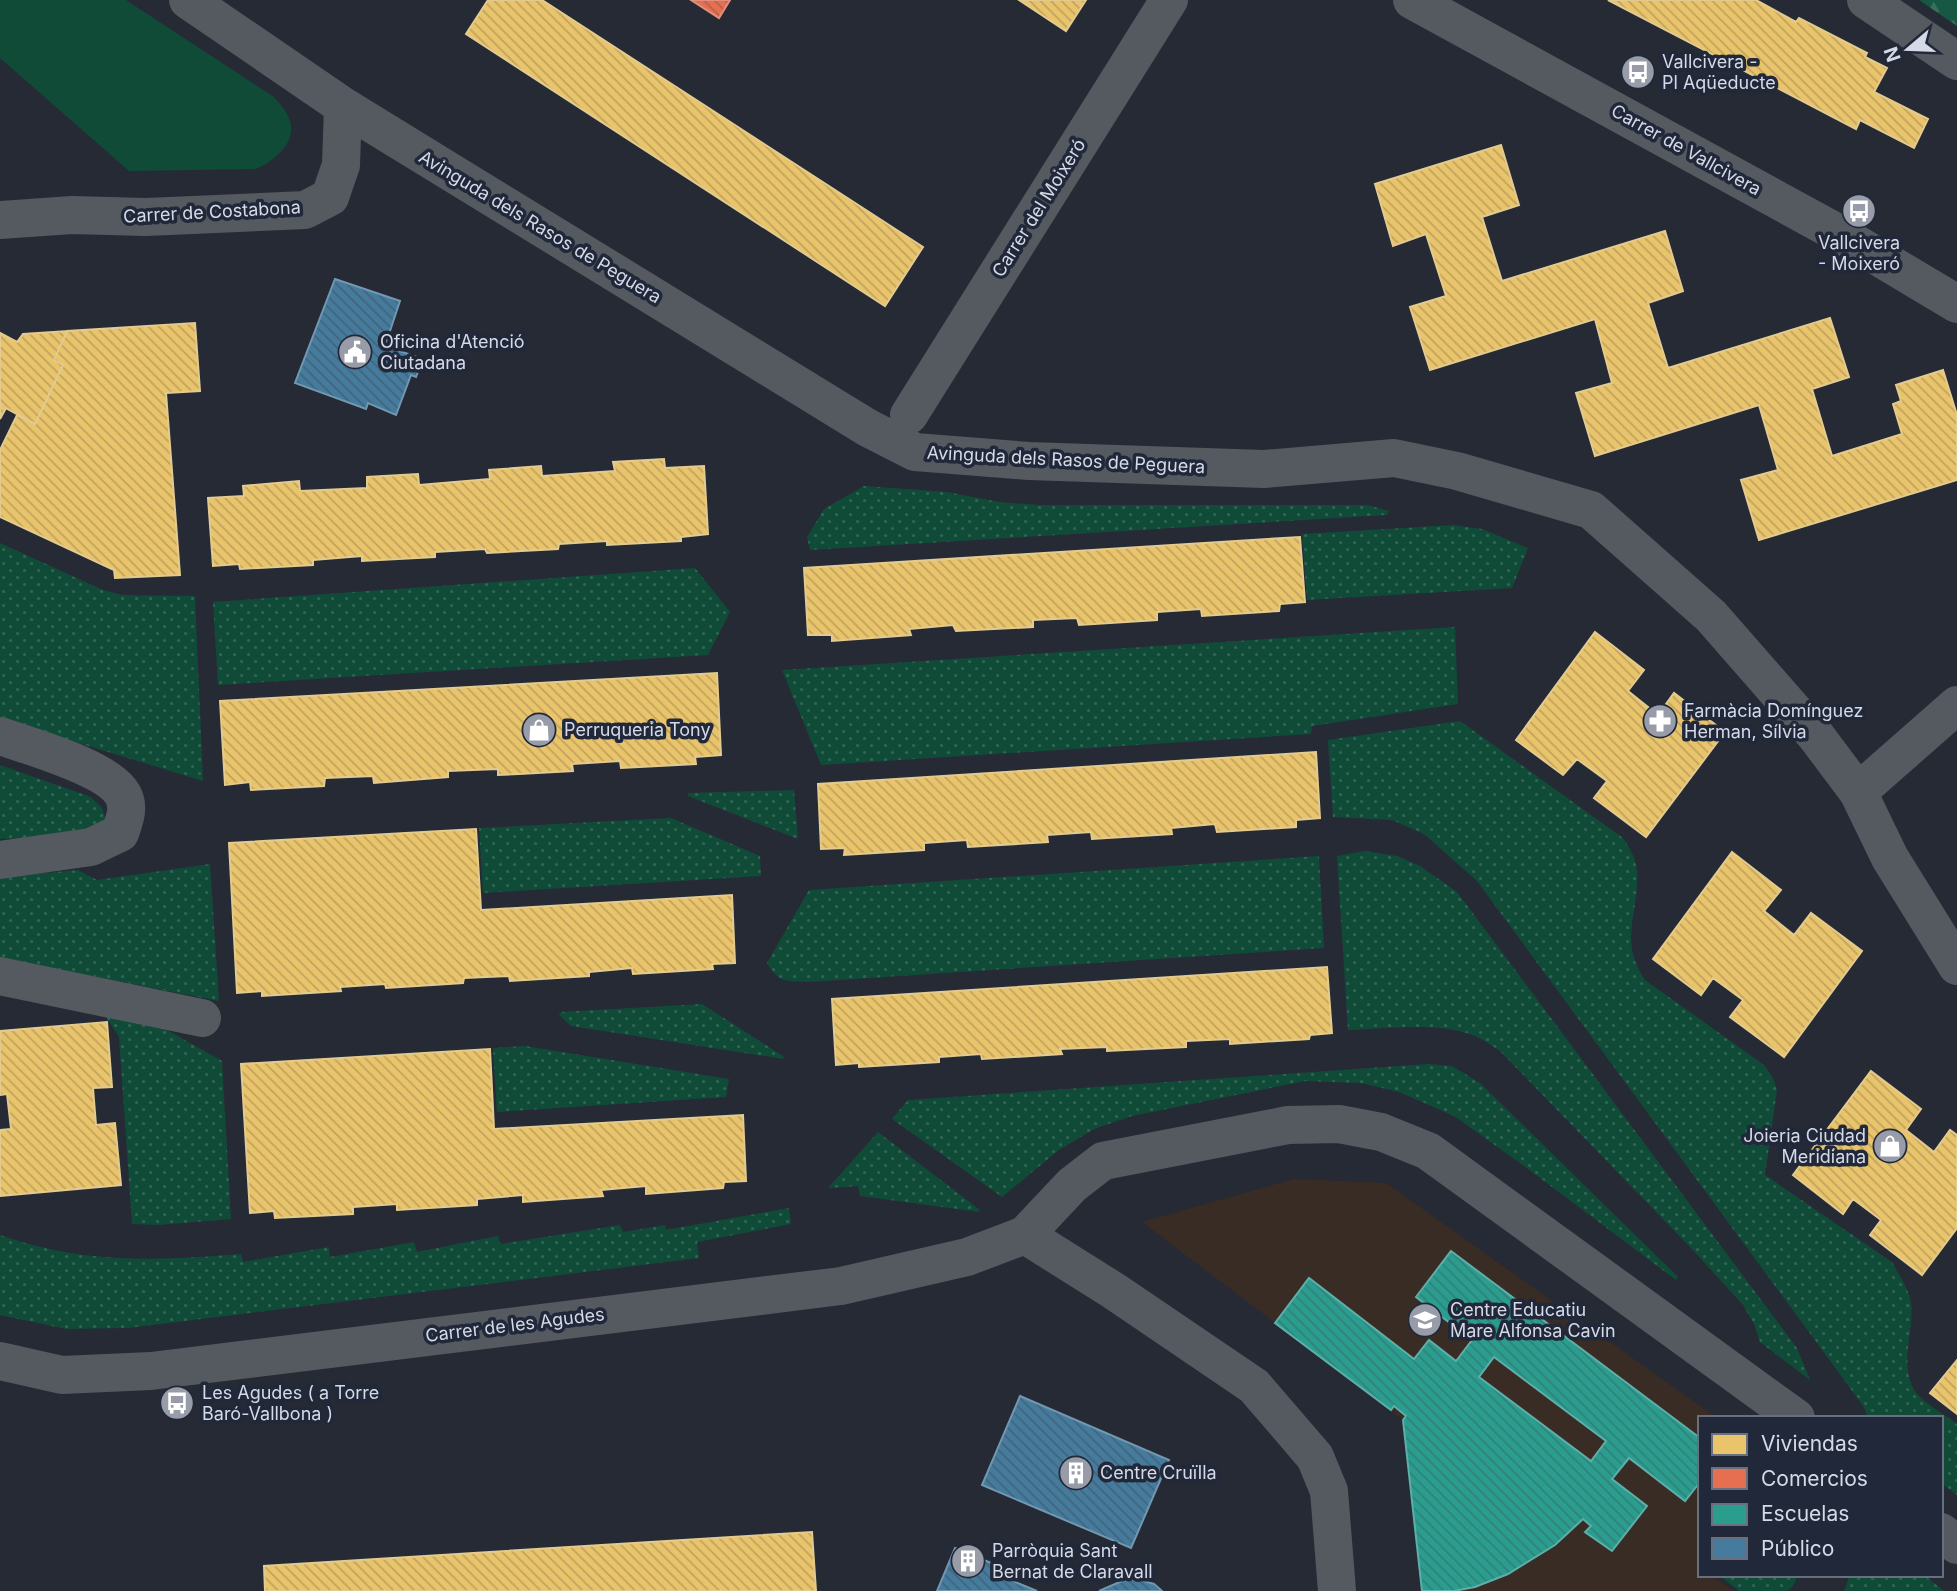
<svg xmlns="http://www.w3.org/2000/svg" width="1957" height="1591" font-family="Inter,sans-serif">
<style>
.education{fill:#392c24}
.grass{fill:url(#grass-dots)}
.forest{fill:url(#forest-firs)}
.green{fill:#104b38}
.homes{fill:url(#homes-back-hatch);stroke:#e3cb8f;stroke-width:2}
.shops{fill:url(#shops-back-hatch);stroke:#e28f7e;stroke-width:2}
.schools{fill:url(#schools-back-hatch);stroke:#5dafa9;stroke-width:2;fill-rule:evenodd}
.public{fill:url(#public-back-hatch);stroke:#7098b3;stroke-width:2}
.lines{fill:none;stroke-linecap:round;stroke-linejoin:round}
.pedestrian{stroke:#555960;stroke-width:38}
.minor{stroke:#555960;stroke-width:38}
.labels{text-anchor:middle;stroke-width:7;stroke-linejoin:round;paint-order:stroke}
.poi-label{font-size:18px;fill:#d5dae6;stroke:#20283a;text-anchor:start}
.street-label{font-size:18px;fill:#d5dae6;stroke:#20283a}
</style>
<defs>
<pattern id="grass-dots" width="8" height="8" patternUnits="userSpaceOnUse" patternTransform="scale(1.75)"><rect width="8" height="8" fill="#104b38"/><path d="M2 2h.1M6 6h.1" fill="none" stroke="#326455" stroke-width="1.8" stroke-linecap="round"/></pattern>
<pattern id="forest-firs" width="22" height="20" patternUnits="userSpaceOnUse" patternTransform="scale(1.75)"><rect width="22" height="20" fill="#165843"/><path d="M5 1l3.5 6h-7zM16 11l3.5 6h-7z" fill="#376f5e"/></pattern>
<pattern id="homes-back-hatch" width="6" height="6" patternUnits="userSpaceOnUse" patternTransform="scale(1.75)"><rect width="6" height="6" fill="#e9c46a"/><path d="M-1 5l2 2M0 0l6 6M5-1l2 2" fill="none" stroke="#bfa361"/></pattern>
<pattern id="shops-back-hatch" width="6" height="6" patternUnits="userSpaceOnUse" patternTransform="scale(1.75)"><rect width="6" height="6" fill="#e76f51"/><path d="M-1 5l2 2M0 0l6 6M5-1l2 2" fill="none" stroke="#b5614d"/></pattern>
<pattern id="schools-back-hatch" width="6" height="6" patternUnits="userSpaceOnUse" patternTransform="scale(1.75)"><rect width="6" height="6" fill="#2a9d8f"/><path d="M-1 5l2 2M0 0l6 6M5-1l2 2" fill="none" stroke="#318179"/></pattern>
<pattern id="public-back-hatch" width="6" height="6" patternUnits="userSpaceOnUse" patternTransform="scale(1.75)"><rect width="6" height="6" fill="#457b9d"/><path d="M-1 5l2 2M0 0l6 6M5-1l2 2" fill="none" stroke="#43647a"/></pattern>
</defs>
<rect width="100%" height="100%" fill="#262a34"/>
<path class="education" d="M1294,1179L1386,1183L1717,1418H1700V1575H1712L1733,1591H1422L1403,1420L1142,1222Z"/>
<path class="grass" d="M864,486L947,492L999,502L1040,505H1367L1389,511L1387,515L810,550L807,537L824,509Z
M1453,525L1482,529L1528,548L1512,588L1307,600L1302,534Z
M0,543L103,590L122,595L195,596L203,781L0,719Z
M695,568L730,612L708,655L218,685L213,602Z
M1455,627L1458,704L1312,726L1311,734L821,765L782,670Z
M1460,721L1623,838C1630,849 1637,860 1637,873C1639,915 1618,940 1645,980L1764,1065L1773,1078L1777,1090L1765,1175L1892,1262C1899,1275 1908,1288 1911,1302C1915,1331 1897,1368 1917,1394C1927,1405 1945,1415 1957,1424V1495L1941,1483V1418H1868L1864,1407L1477,881L1424,834L1392,820L1333,817L1328,740Z
M0,765L91,797L102,808L106,820L91,836L0,839Z
M794,790L798,839L688,796V793Z
M671,818L760,856L761,876L483,893L479,828Z
M1365,851L1397,856L1420,866L1457,892L1797,1348L1810,1380L1760,1342L1754,1324L1743,1305L1690,1247L1499,1050C1492,1046 1484,1040 1475,1036C1437,1021 1389,1029 1348,1030L1337,856Z
M1319,856L1324,948L808,982C787,981 778,983 767,963L809,890Z
M210,864L219,1001L0,958V877L78,870L97,880Z
M702,1004L783,1056L784,1059L571,1026L559,1015L561,1012Z
M109,1010L167,1030L222,1061L231,1219L159,1225L132,1224L119,1037L107,1019Z
M525,1046L729,1079L726,1097L497,1112L493,1048Z
M1428,1064L1452,1066L1480,1083L1678,1277L1676,1280L1524,1166L1454,1116L1399,1092L1361,1083L1305,1081L1132,1116L1094,1129L1059,1150L1002,1197L892,1119L908,1100Z
M878,1132L980,1210L979,1212L860,1196L858,1186L828,1188Z
M789,1208L791,1224L697,1242L699,1258L128,1328L66,1329L0,1315V1235C83,1264 155,1261 241,1254L243,1262L329,1247L330,1257L414,1242L417,1252L498,1236L500,1244L620,1225L623,1232L665,1225L666,1230Z
M1719,1575H1798L1793,1586L1787,1591H1739Z
M1850,1575H1924L1944,1591H1844Z"/>
<path class="forest" d="M1919,0H1957V26Z"/>
<path class="green" d="M0,0H126L274,97C279,103 285,109 288,116C300,140 276,160 256,169L129,171L0,58Z"/>
<path class="homes" d="M488,0H542L923,247L885,306L466,34Z
M1019,0H1086L1066,31Z
M1608,0H1756L1796,22L1799,18L1867,53L1865,57L1887,68L1874,92L1928,119L1914,148L1860,120L1856,129Z
M1501,145L1519,205L1482,217L1502,281L1665,231L1683,291L1648,303L1668,368L1830,318L1849,377L1812,389L1832,456L1902,434L1893,404L1901,401L1896,385L1943,370L1957,415V480L1759,540L1741,480L1778,470L1759,405L1595,456L1576,393L1612,383L1595,319L1430,370L1410,307L1446,296L1426,234L1393,246L1375,184Z
M195,323L200,391L166,393L180,575L115,578L114,570L0,517V450L17,415L35,424L63,365L54,360L67,331Z
M67,331L54,360L63,365L35,424L6,408L0,419V333L17,342L23,334Z
M664,459L665,468L704,466L708,534L681,537V541L607,545V541L559,544L558,549L487,553L485,549L435,552V557L362,561V556L313,560V565L240,569L239,564L213,566L208,498L244,496L243,486L299,481L300,491L367,488V477L418,474L419,485L490,479L489,470L541,466L542,476L615,471L613,462Z
M1300,537L1305,602L1280,604L1279,611L1202,616L1201,609L1157,612V620L1079,625L1077,618L1033,620V627L956,631L953,625L909,629L911,635L832,641V635H808L804,568Z
M1595,632L1644,670L1628,691L1658,715L1674,693L1725,732L1646,837L1594,798L1607,781L1577,759L1563,775L1516,740Z
M717,673L721,755L695,757L696,764L621,768L620,761L572,764L573,771L519,774L498,775V769L448,771V777L374,783L373,776L325,778L324,786L251,790L250,782L225,785L220,701Z
M1316,752L1320,818L1296,820V827L1217,832L1215,824L1171,828L1172,834L1092,839L1091,832L1047,835L1048,842L968,847L967,840L924,843V850L844,855L845,848L821,849L818,784Z
M476,829L481,910L732,895L735,963L712,964L713,969L633,974L632,968L589,972V976L510,981L509,976L464,978L463,983L386,988L385,984L340,987L341,991L262,996V991L237,993L229,843Z
M1732,852L1781,890L1764,911L1794,935L1811,913L1862,951L1784,1057L1730,1017L1743,1000L1713,978L1701,995L1653,959Z
M1327,967L1332,1033L1310,1035L1309,1039L1230,1044V1039L1186,1041V1047L1107,1051V1047L1060,1049L1062,1054L982,1059L981,1054L939,1057V1062L859,1067V1063L836,1065L832,999Z
M107,1022L112,1087L93,1088L96,1125L115,1123L121,1185L0,1196V1130L11,1129L7,1094L0,1095V1031Z
M490,1049L494,1129L743,1115L746,1181L724,1182L723,1188L646,1194V1186L601,1190L603,1196L523,1202V1195L477,1199V1205L397,1210V1204L353,1207V1214L275,1218L274,1211L250,1213L241,1064Z
M1871,1071L1921,1109L1906,1130L1934,1152L1950,1130L1957,1135V1228L1922,1275L1870,1235L1881,1220L1853,1199L1843,1214L1793,1175Z
M1957,1360V1414L1930,1393Z
M812,1532L816,1591H265L264,1566Z"/>
<path class="shops" d="M691,0H730L719,18Z"/>
<path class="schools" d="M1451,1251L1700,1438V1482L1685,1501L1629,1458L1612,1479L1647,1506L1612,1551L1585,1532L1591,1526L1583,1519L1555,1545L1508,1574L1475,1587L1454,1591H1422L1403,1420L1406,1416L1394,1406L1391,1410L1275,1323L1309,1278L1414,1359L1429,1340L1456,1361L1472,1340L1416,1297ZM1494,1357L1606,1441L1591,1461L1479,1377Z"/>
<path class="public" d="M335,279L400,301L385,346L423,359L416,377L411,375L396,415L368,403L366,409L295,383Z
M1020,1396L1169,1460L1131,1548L982,1485Z
M955,1548L1018,1574L1015,1582L1037,1591H937Z
M1137,1579L1154,1584L1162,1591H1099L1122,1581Z"/>
<g class="lines">
<path class="pedestrian" d="M909,415L1169,0"/>
<path class="minor" d="M188,0L343,106L868,428L915,452L1029,461L1264,469L1394,458L1457,471L1591,510L1711,616L1816,736L1858,792L1890,858L1957,966
M1412,0L1845,237L1957,304
M1866,0L1957,61
M0,220L72,215L146,217L305,210L330,197L341,165L343,106
M0,736C29,746 109,768 123,795C130,808 124,821 120,833L91,847L0,860
M1858,792L1957,705
M0,976L202,1018
M1025,1235L1114,1291L1254,1386L1315,1457L1329,1491L1337,1591
M0,1361L62,1375L151,1371L841,1286L967,1257L1025,1235L1072,1185L1103,1161L1288,1125L1339,1124L1381,1132L1428,1151L1796,1418
M1941,1532L1957,1545"/>
</g>
<defs>
<g id="bus-disc" transform="scale(1.75)"><circle r="9.5" fill="#989ca8" stroke="#20283a"/><path d="M-5-6H5V4H4V6H2V4H-2V6H-4V4H-5ZM-3.5-4V0h7V-4ZM-3.5 1.2v1.5H-2V1.2ZM2 1.2v1.5H3.5V1.2Z" fill="#fff"/></g>
<g id="civic-disc" transform="scale(1.75)"><circle r="9.5" fill="#989ca8" stroke="#20283a"/><path d="M-.6-6.5H3V-4.5H.6V-3L4-1V1h2V6H-6V1h2V-1L-.6-3ZM-1.2 2.5V6h2.4V2.5Z" fill="#fff"/></g>
<g id="pharmacy-disc" transform="scale(1.75)"><circle r="9.5" fill="#989ca8" stroke="#20283a"/><path d="M-2-6h4v4h4v4h-4v4h-4v-4h-4v-4h4Z" fill="#fff"/></g>
<g id="shop-disc" transform="scale(1.75)"><circle r="9.5" fill="#989ca8" stroke="#20283a"/><path d="M-5-2.5h2.3a2.7 3.5 0 0 1 5.4 0H5L5.5 6h-11ZM-1.5-2.5h3a1.5 2.3 0 0 0-3 0Z" fill="#fff"/></g>
<g id="school-disc" transform="scale(1.75)"><circle r="9.5" fill="#989ca8" stroke="#20283a"/><path d="M0-5L7-2L0 1L-7-2ZM-4 1L0 2.5L4 1V4Q0 6-4 4Z" fill="#fff"/></g>
<g id="building-disc" transform="scale(1.75)"><circle r="9.5" fill="#989ca8" stroke="#20283a"/><path d="M-4-6H4V6H1V3H-1V6H-4ZM-2.5-4.3h1.7v1.8h-1.7ZM.8-4.3h1.7v1.8H.8ZM-2.5-1h1.7V.8h-1.7ZM.8-1h1.7V.8H.8Z" fill="#fff"/></g>
</defs>
<g fill-rule="evenodd">
<use href="#bus-disc" x="1638" y="72"/>
<use href="#bus-disc" x="1859" y="211"/>
<use href="#civic-disc" x="355" y="352"/>
<use href="#pharmacy-disc" x="1660" y="721"/>
<use href="#shop-disc" x="539" y="730"/>
<use href="#shop-disc" x="1890" y="1146"/>
<use href="#school-disc" x="1425" y="1320"/>
<use href="#bus-disc" x="177" y="1403"/>
<use href="#building-disc" x="1076" y="1473"/>
<use href="#building-disc" x="968" y="1561"/>
</g>
<g class="labels">
<g class="poi-label">
<text x="1662" y="68">Vallcivera -<tspan x="1662" dy="21">Pl Aqüeducte</tspan></text>
<text x="1859" y="249" text-anchor="middle">Vallcivera<tspan x="1859" dy="21">- Moixeró</tspan></text>
<text x="380" y="348">Oficina d'Atenció<tspan x="380" dy="21">Ciutadana</tspan></text>
<text x="1684" y="717">Farmàcia Domínguez<tspan x="1684" dy="21">Herman, Sílvia</tspan></text>
<text x="564" y="736">Perruqueria Tony</text>
<text x="1866" y="1142" text-anchor="end">Joieria Ciudad<tspan x="1866" dy="21">Meridiana</tspan></text>
<text x="1450" y="1316">Centre Educatiu<tspan x="1450" dy="21">Mare Alfonsa Cavin</tspan></text>
<text x="202" y="1399">Les Agudes ( a Torre<tspan x="202" dy="21">Baró-Vallbona )</tspan></text>
<text x="1100" y="1479">Centre Cruïlla</text>
<text x="992" y="1557">Parròquia Sant<tspan x="992" dy="21">Bernat de Claravall</tspan></text>
</g>
<g class="street-label">
<text transform="translate(1686 150) rotate(29)" y="6">Carrer de Vallcivera</text>
<text transform="translate(1039 208) rotate(-58)" y="6">Carrer del Moixeró</text>
<text transform="translate(212 212) rotate(-3)" y="6">Carrer de Costabona</text>
<text transform="translate(540 227) rotate(31)" y="6">Avinguda dels Rasos de Peguera</text>
<text transform="translate(1066 460) rotate(3)" y="6">Avinguda dels Rasos de Peguera</text>
<text transform="translate(515 1325) rotate(-7)" y="6">Carrer de les Agudes</text>
</g>
</g>
<rect x="1698" y="1416" width="245" height="161" fill="#20283a" stroke="#686f7f" stroke-width="2"/>
<rect x="1712" y="1434" width="35" height="21" fill="#e9c46a" stroke="#686f7f" stroke-width="2"/>
<text x="1761" y="1451" font-size="21" fill="#d5dae6">Viviendas</text>
<rect x="1712" y="1468" width="35" height="21" fill="#e76f51" stroke="#686f7f" stroke-width="2"/>
<text x="1761" y="1486" font-size="21" fill="#d5dae6">Comercios</text>
<rect x="1712" y="1504" width="35" height="21" fill="#2a9d8f" stroke="#686f7f" stroke-width="2"/>
<text x="1761" y="1521" font-size="21" fill="#d5dae6">Escuelas</text>
<rect x="1712" y="1538" width="35" height="21" fill="#457b9d" stroke="#686f7f" stroke-width="2"/>
<text x="1761" y="1556" font-size="21" fill="#d5dae6">Público</text>
<g transform="translate(1908 49) rotate(251)" stroke="#20283a" stroke-width="5" paint-order="stroke">
<path d="M0-5L12 26L0 18L-12 26Z" fill="#d5dae6"/>
<text y="-10" font-size="19" font-weight="bold" text-anchor="middle" fill="#d5dae6">N</text>
</g>
</svg>
